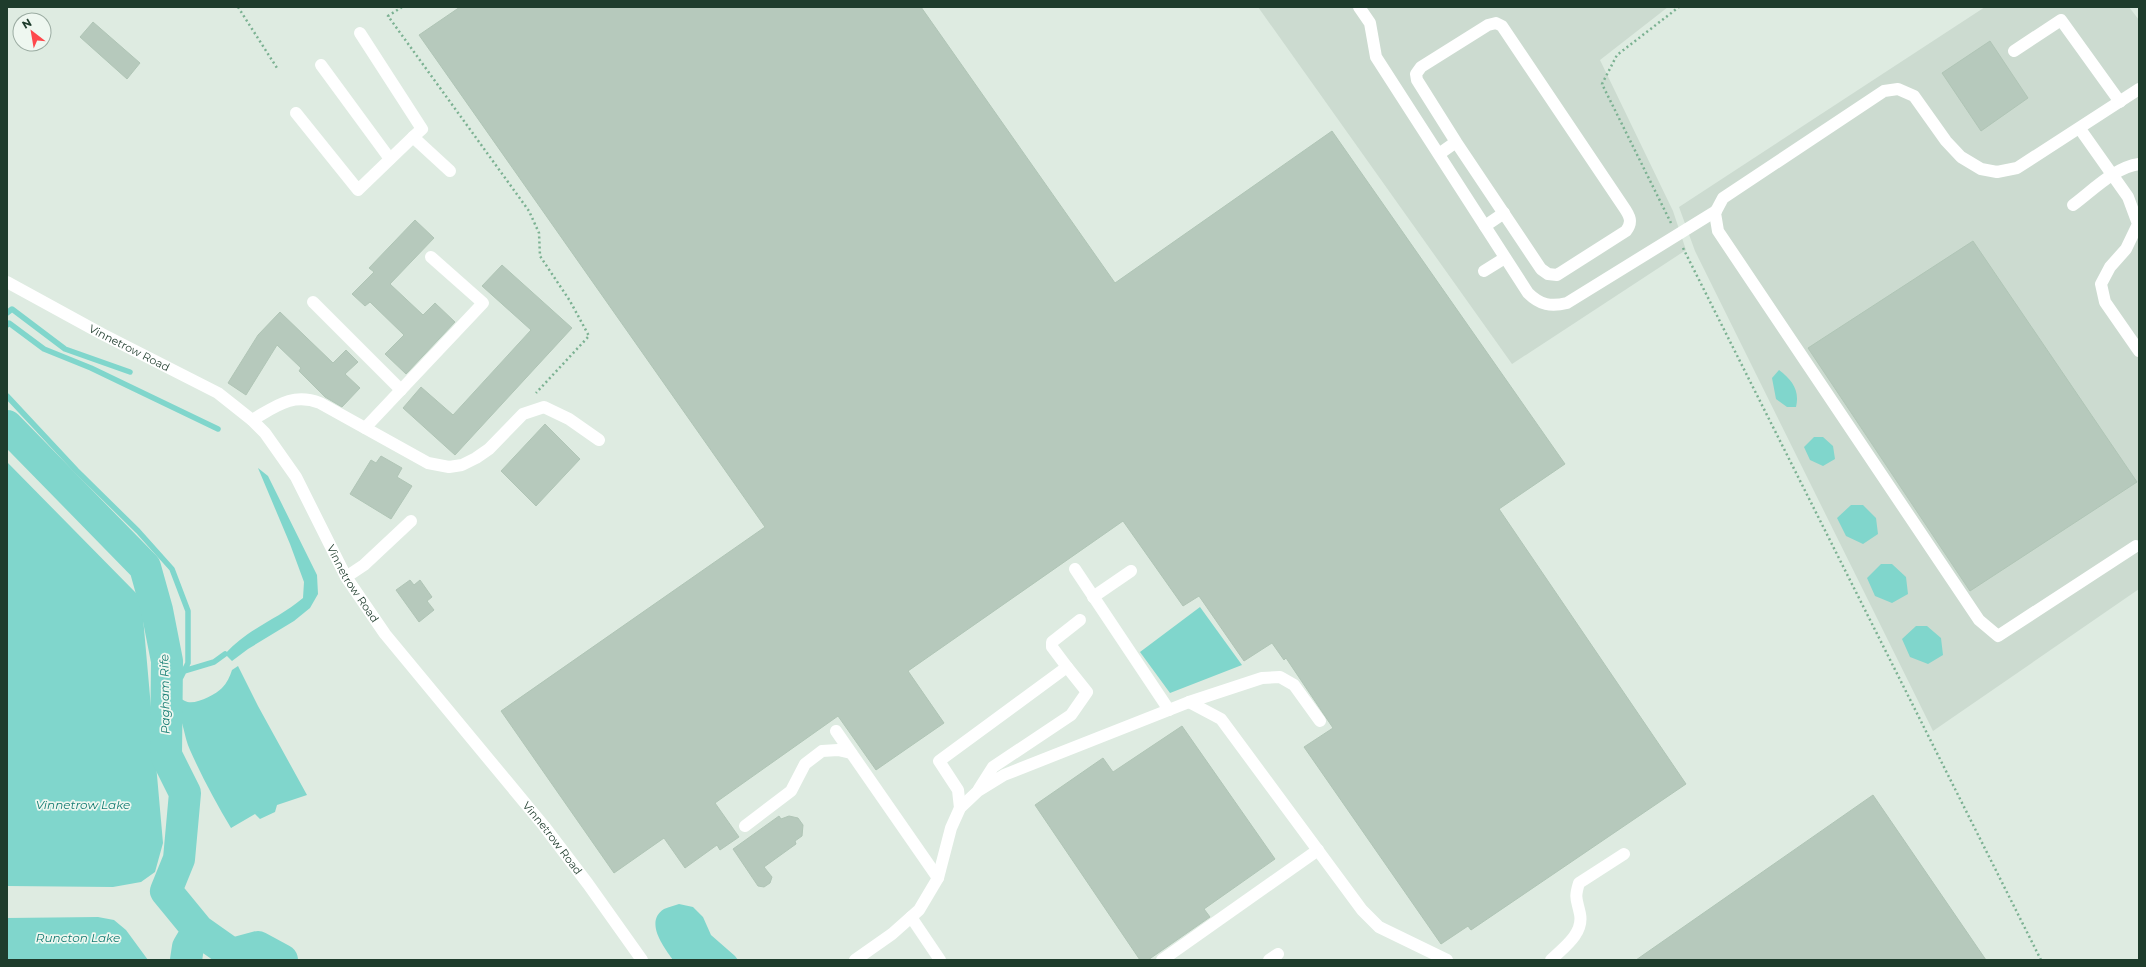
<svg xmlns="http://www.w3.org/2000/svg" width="2146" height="967" font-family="Montserrat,sans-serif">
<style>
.built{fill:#ccdbd0}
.water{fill:#80d6cc}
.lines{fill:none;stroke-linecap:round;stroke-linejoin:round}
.stream{stroke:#80d6cc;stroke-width:5.5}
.river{stroke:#80d6cc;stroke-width:32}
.building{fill:#b6c9bc;stroke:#b0c5b6}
.path{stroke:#7bb192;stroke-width:2.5;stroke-dasharray:2 3;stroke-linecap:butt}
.minor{stroke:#fff;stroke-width:12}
.labels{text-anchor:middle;stroke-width:3.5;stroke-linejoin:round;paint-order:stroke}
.street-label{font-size:11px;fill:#1e3c2c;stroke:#eef7f0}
.water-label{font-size:12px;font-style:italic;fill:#147c72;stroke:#eef7f0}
</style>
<rect width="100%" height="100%" fill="#deebe1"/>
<path class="built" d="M1258,7H1668L1600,60L1673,211L1686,250L1512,364Z
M1985,7H2129L2139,20V589L1933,731L1695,251L1679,207Z"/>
<path class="water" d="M1779,370C1792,380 1800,390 1796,407H1787L1776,399L1772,378Z
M1814,437H1823L1833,446L1835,459L1823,466L1810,460L1804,447Z
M7,462L136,593L142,606L163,843L155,872L141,882L113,887L7,886Z
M258,468L268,476L317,575L318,594L310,608L294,621L248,649L232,661L225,654C248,628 277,620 303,598L304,582L290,544Z
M1851,505H1863L1876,518L1878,534L1863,544L1846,536L1837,518Z
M1881,564H1892L1906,577L1908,594L1892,603L1875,596L1867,578Z
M1200,607L1242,665L1170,693L1140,652Z
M1916,626H1927L1941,638L1943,655L1928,664L1910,657L1902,639Z
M238,666L258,706L307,795L277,805L275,812L260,819L255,814L231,828C216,803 202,777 190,750C184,737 184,722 176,709L165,713L166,691C174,693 177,697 185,701C194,706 215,695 222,688C227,683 230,676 232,670Z
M679,904L693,907L703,917L711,935L735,956L738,960H673C664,947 644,922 664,909C668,907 674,906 679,904Z
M98,917L114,920L126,930L148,960H7V918Z"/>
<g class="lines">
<path class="stream" d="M7,313L12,309L65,349L130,372
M7,325L9,323L44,349L91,368L218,429
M7,396L76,470L138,531L172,569L188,611V663L181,677L166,691
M184,671L214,662L225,654"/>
<path class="river" d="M7,426L145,567L157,610L167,661L166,755L185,793L179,859L166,891L198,930L188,947L186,960
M198,930L232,954L258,947L282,960"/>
</g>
<path class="building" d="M460,7H921L1115,283L1332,131L1565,464L1499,509L1686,784L1471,930L1468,926L1441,944L1304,747L1333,728L1286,658L1284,660L1272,643L1244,661L1199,596L1183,606L1123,521L908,671L944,723L876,770L838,716L715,803L739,837L720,850L717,845L685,868L664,838L614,873L501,711L765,527L419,35Z
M93,22L140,63L127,79L80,37Z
M1990,41L2028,98L1981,131L1942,73Z
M415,220L434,238L390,284L423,315L435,303L455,322L406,374L385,354L404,335L370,302L365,306L352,294L374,272L369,268Z
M1973,241L2137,482L1970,591L1808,348Z
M502,265L572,328L455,455L403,408L421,387L453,415L531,330L482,286Z
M280,312L333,363L346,350L358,362L345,374L360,388L342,407L325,397L299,371L301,368L277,345L246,395L228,383L258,335Z
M545,424L580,459L536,506L501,471Z
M381,456L402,468L397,477L412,486L391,519L350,494L371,460L376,463Z
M410,580L414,585L420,580L432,597L427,601L434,610L419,622L396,590Z
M1182,726L1275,859L1204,909L1210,917L1148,960H1140L1035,805L1103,758L1113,772Z
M1873,795L1986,960H1636Z
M779,816L781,819L789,816L798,818L803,825L802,836L795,841L796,844L764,867L772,877L770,883L764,887L758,886L733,849Z"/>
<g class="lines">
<path class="path" d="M238,7L277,68
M402,7L388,16L529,211L539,233L540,256L570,301L589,336L536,393
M1671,223L1602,84L1617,55L1679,7
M1683,248L2041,960"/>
<g class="minor">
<path d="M1359,7L1370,23L1376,57L1528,293C1540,305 1551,307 1567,303L1716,211"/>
<path d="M360,33L422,129L413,137"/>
<path d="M2014,51L2061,20L2120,102"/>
<path d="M321,65L390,159"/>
<path d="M296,113L358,190L413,137L450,171"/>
<path d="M2080,129L2128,197L2138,224L2126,249L2110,267L2101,284L2105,302L2139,351"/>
<path d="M1439,154L1456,142L1417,80L1416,74L1421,67L1488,25L1496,23L1502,26L1623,206C1630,216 1633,222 1626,231L1557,275L1548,274L1541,269L1456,142"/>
<path d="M2073,205C2092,191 2115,167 2139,164"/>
<path d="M1485,226L1504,213"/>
<path d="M1484,271L1505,258"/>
<path id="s1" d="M7,282L102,334L218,393L252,420L265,433L296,477L346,577L385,634L544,826L588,884L642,960"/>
<path d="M313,302L401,390"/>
<path d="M252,420C275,407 292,392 320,403L428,463L449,467L462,465L476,458L489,449L523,414L544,407L569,419L599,440"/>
<path d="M365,428L483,303L431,257"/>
<path d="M2136,546L1998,636L1979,620L1718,231L1715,213L1723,198L1884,91L1898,89L1914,96L1946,141L1961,157L1981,169L1997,172L2017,168L2139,89"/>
<path d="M1075,569L1169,710"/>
<path d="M346,577L364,565L411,521"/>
<path d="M1093,597L1131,571"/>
<path d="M1067,667L1052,647V642L1080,620"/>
<path d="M1189,702L1221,719L1362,910L1379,927L1447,960"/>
<path d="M836,731L938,878"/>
<path d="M960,808L958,790L939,761L1067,667L1087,692L1071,715L993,767L979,789"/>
<path d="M745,826L791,791L805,764L822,751L838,750L851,753"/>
<path d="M911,917L940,960"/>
<path d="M855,960L892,934L919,910L938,878L951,828L960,808L978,791L1004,775L1189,702L1262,678L1280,677L1294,685L1320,721"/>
<path d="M1162,960L1318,850"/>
<path d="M1269,960L1278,954"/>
<path d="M1551,960C1563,948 1584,934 1580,914C1577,899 1574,899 1579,883L1624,854"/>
</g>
</g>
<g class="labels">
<g class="street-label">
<text dy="4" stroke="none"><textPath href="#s1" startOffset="139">Vinnetrow Road</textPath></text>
<text dy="4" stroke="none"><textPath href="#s1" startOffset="475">Vinnetrow Road</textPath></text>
<text dy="4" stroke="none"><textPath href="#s1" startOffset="799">Vinnetrow Road</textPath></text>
</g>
<g class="water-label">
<text transform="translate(165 694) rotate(-91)" y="4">Pagham Rife</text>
<text x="83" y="809">Vinnetrow Lake</text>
<text x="78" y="942">Runcton Lake</text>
</g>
</g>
<rect width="2146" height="967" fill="none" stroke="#1e3c2c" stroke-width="16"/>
<g transform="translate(32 32) rotate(329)"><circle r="19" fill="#eef7f0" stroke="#9baca2"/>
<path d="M0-3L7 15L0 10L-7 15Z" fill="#fe484c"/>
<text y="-6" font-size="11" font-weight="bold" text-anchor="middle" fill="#1e3c2c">N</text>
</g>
</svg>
